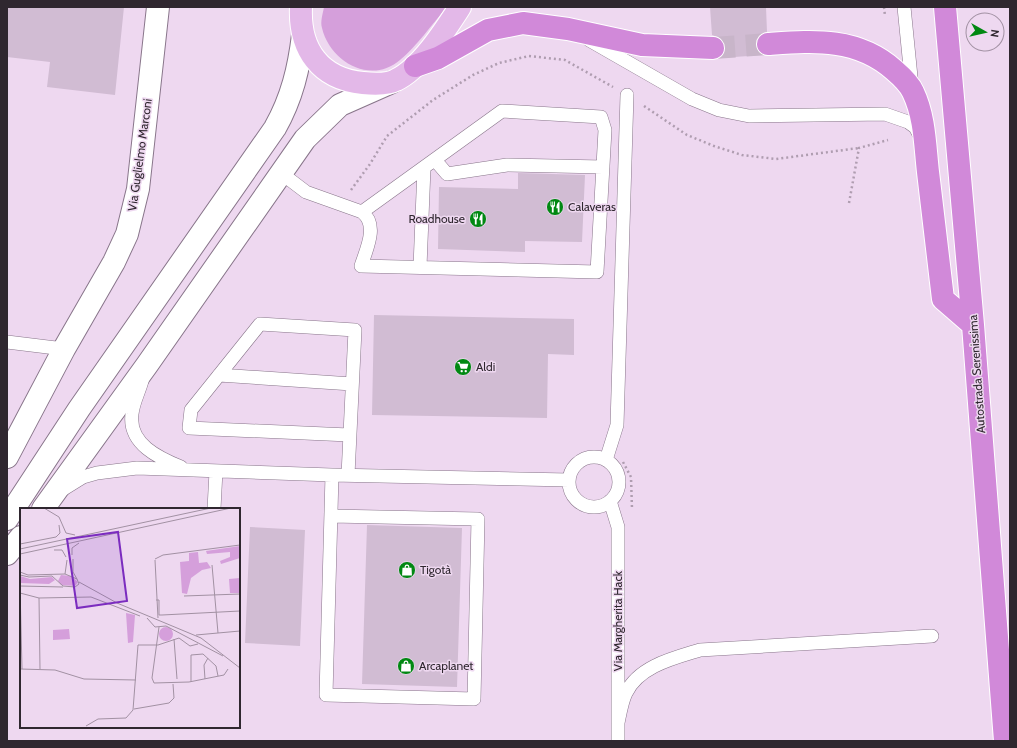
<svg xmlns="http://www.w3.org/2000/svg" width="1017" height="748" font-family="Cabin,sans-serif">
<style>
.green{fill:#d59fdb}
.building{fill:#d1bcd3}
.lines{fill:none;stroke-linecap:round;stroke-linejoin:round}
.motorway-tunnel{stroke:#c8b5c9;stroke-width:22;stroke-dasharray:22 11;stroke-linecap:butt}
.service-casing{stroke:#88758a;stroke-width:14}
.minor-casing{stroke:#88758a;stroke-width:24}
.tertiary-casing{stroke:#88758a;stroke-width:24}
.primary-casing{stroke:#fff;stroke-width:24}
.motorway-casing{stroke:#fff;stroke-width:24}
.path{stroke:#af9db0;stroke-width:2.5;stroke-dasharray:2 3;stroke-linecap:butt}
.service{stroke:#fff;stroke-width:13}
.minor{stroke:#fff;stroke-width:22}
.tertiary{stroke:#fff;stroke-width:22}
.primary{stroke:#e3b8e8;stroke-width:22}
.motorway{stroke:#d189d9;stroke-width:22}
.labels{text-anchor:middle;stroke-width:3;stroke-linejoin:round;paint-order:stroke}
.street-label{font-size:12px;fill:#2f272f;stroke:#eed8f0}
.poi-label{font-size:12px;fill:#2f272f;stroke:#eed8f0;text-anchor:start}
.inset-road{fill:none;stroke:#a291a3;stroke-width:1}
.view{fill:#7b2cbf;fill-opacity:0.15;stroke:#7b2cbf;stroke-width:2}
.inset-edge{fill:none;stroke:#2f272f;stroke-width:2}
</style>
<rect width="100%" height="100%" fill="#eed8f0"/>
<path class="green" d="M324,7H447C433,23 416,47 400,60C371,85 330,62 322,28C320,22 323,13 324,7Z"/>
<path class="building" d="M7,7H124L115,95L47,87L50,62L7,57Z
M710,7H766L767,32L761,34L757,39L756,44L757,51L763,55L720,58L724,54L725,48L724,42L720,38L712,35Z
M518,173L585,175L582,242L525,241V252L438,249L439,187L518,189Z
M374,315L574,319V355L548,354L547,418L372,415Z
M367,525L462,528L457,687L362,684Z
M250,527L305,530L300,646L245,643Z"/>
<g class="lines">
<path class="motorway-tunnel" d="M713,48L768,44"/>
<g class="service-casing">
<path id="service" d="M904,7L912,87
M589,40L692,99L719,110L749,116L885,114L908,122L915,127L921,138
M435,160L447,174L507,165L603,167
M281,173L306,192L362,212C379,225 366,250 361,266L597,272L605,130L601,117L502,111L362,212
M420,267L424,168
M7,342L64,349
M219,375L352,384
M142,381C139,392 133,403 132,414C128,444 159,458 181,467
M569 482a25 25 0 1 1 50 0a25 25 0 1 1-50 0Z
M606,460L617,425L627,95
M348,475L355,330L260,324L191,410L189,428L349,435
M62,490L83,477L97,473L137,468L332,475L569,480
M610,501L618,527V741
M214,509L216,471
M331,516L478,519L474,699L326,695L332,475
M618,723C620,713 622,701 626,693C639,666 674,658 700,650L932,636"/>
</g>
<g class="minor-casing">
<path id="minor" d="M7,457L64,349L114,262L127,234L138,189L158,7"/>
</g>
<g class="tertiary-casing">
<path id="tertiary" d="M43,509L147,365L305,139L340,105L392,82
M7,519L79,409L275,128C292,98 299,68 303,35
M7,554L21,537"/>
</g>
<g class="primary-casing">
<path id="primary" d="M301,7C299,49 320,79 363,83C373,84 387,85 396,80C421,68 445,30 460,7"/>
</g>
<g class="motorway-casing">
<path id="motorway" d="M945,7L973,325L1005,741
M768,44C813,41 857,37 894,70C901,76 909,83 913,92C925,117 925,146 928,172C933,214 938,256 943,299L973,325
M415,66L438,58L488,30L523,23L568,29L642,45L713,48"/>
</g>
<path class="path" d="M884,7L885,16
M644,106L687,135L714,146L742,155L776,159L859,148
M351,190L370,164L387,136L433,100L473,75L499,63L529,56L565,60L613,87
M849,203L859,148L888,140
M623,462L631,477L632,509"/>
<use href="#service" class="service"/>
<use href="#minor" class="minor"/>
<use href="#tertiary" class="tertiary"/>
<use href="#primary" class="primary"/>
<use href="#motorway" class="motorway"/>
</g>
<defs>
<g id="restaurant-disc" transform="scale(0.9)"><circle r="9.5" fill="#018812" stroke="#eed8f0"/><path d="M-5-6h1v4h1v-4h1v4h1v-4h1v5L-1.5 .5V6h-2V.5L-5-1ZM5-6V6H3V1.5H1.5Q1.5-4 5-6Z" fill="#fff"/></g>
<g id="supermarket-disc" transform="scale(0.9)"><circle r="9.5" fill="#018812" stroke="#eed8f0"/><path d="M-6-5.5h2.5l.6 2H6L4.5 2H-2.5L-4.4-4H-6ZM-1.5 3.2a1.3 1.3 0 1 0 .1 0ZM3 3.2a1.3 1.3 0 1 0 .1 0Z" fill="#fff"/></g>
<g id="shop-disc" transform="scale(0.9)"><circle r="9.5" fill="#018812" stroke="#eed8f0"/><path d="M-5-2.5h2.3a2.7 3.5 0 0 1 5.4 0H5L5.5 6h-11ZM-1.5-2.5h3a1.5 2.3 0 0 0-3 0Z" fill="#fff"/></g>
</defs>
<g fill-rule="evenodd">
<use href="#restaurant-disc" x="555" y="207"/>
<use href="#restaurant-disc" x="478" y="219"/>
<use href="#supermarket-disc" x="463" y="367"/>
<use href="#shop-disc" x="407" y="570"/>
<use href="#shop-disc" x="406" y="666"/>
</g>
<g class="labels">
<g class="street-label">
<text transform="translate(140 155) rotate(-82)" y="4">Via Guglielmo Marconi</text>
<text transform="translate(977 374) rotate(-94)" y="4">Autostrada Serenissima</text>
<text transform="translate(618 621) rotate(-90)" y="4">Via Margherita Hack</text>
</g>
<g class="poi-label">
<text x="568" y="211">Calaveras</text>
<text x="465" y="223" text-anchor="end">Roadhouse</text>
<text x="476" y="371">Aldi</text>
<text x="420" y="574">Tigotà</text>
<text x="419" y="670">Arcaplanet</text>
</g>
</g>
<g transform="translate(20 508)">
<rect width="220" height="220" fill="#eed8f0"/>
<path d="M220,38V50L201,56L200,53L210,49V44L187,46L186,43ZM178,44L179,55L187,54L191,60L182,62L171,70L167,86L162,85L160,54L169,53V45ZM41,67L51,68L58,74L55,78L41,77L38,73ZM0,68L10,71L32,69L35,72L29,76L0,75ZM220,70V85H210L209,71ZM106,105L115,107L113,134L108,135ZM139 126a7 7 0 1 1 14 0a7 7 0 1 1-14 0ZM49,121L50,131L33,132V122Z" fill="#d59fdb"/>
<path class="inset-road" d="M24,0L39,9L46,25L55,27M0,36L36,29L40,25L39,17M0,41L191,0M34,42H42L46,49M0,46L211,0M52,47V40L59,35M53,51V64L57,71M135,51L143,47L220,37M135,52L138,110M192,57L198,125M0,64L8,67L45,66L57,71L59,76L55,79L43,78L32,68L9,69L0,67M45,66L47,52M59,74L97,95L181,130L220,160M0,78L43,79M0,79L2,161M0,85L19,90L71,89L120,108M164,88L220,86M19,90L20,161M136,92H139V107H142L220,103M127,110L135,119L146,118L203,148M139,119L132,170L134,175L169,174L204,167L208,161M176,127L220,123M154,131L157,171M0,161L35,162L64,171L116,172M185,171L184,157L188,150M171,174V147L183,146L196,158L198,168M114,201L149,195L154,190L153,176M66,218L78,211L106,210L113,202L118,137H138L159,130L170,138L178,136"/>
<path class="view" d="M98,24L107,93L57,100L47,31Z"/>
<rect width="220" height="220" class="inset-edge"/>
</g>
<rect width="1017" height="748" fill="none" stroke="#2f272f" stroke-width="16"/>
<g transform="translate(985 32) rotate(98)"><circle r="19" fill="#eed8f0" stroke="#a291a3"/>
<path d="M0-3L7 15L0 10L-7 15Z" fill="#018812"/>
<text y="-6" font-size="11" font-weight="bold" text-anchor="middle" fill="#2f272f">N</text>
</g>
</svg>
